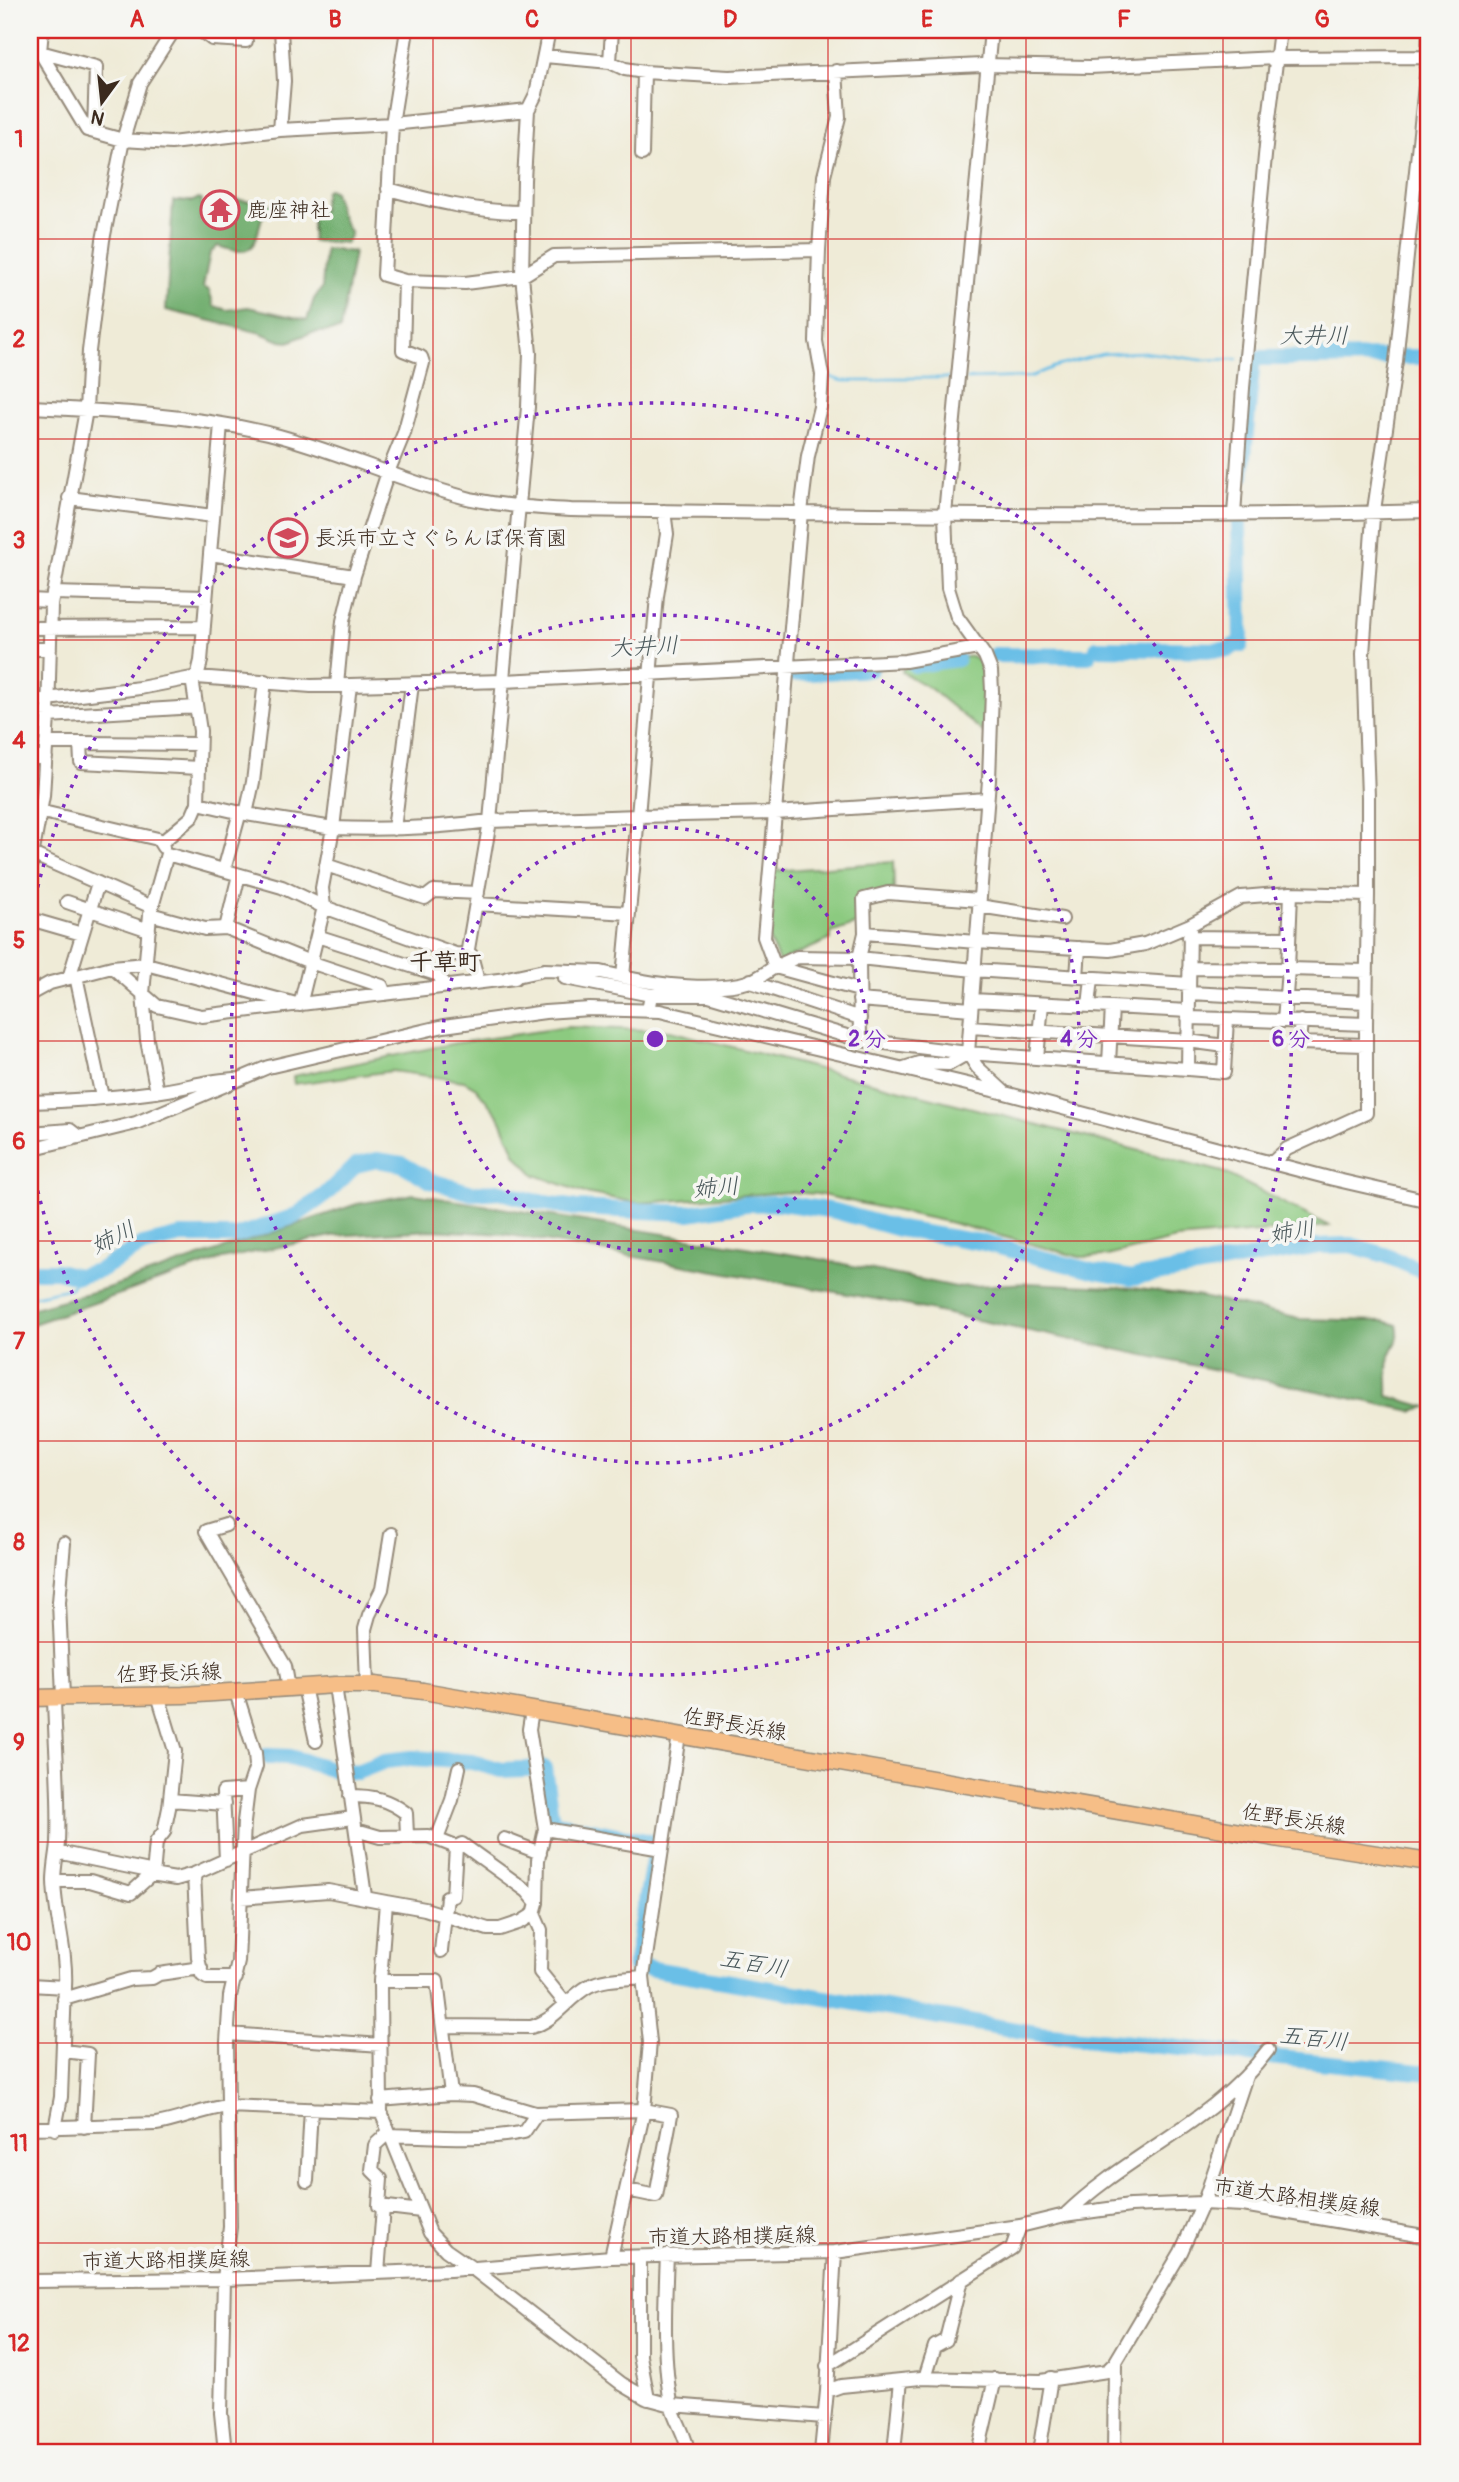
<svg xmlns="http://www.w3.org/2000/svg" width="1459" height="2482" font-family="Pangolin,'Klee One',sans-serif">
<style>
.green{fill:#8cca80;stroke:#647a4f;stroke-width:2}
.forest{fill:#71ae6e;stroke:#566c46;stroke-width:2}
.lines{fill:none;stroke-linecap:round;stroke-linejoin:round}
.stream{stroke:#6bbfe7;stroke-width:2.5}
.river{stroke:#6bbfe7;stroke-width:16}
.minor-casing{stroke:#958a7a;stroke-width:16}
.major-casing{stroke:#958a7a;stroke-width:19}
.minor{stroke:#fff;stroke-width:12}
.major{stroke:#f6be87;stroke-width:16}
.grid{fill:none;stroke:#d62828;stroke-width:2;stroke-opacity:0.55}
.ring{fill:none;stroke:#7b2cbf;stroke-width:3.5;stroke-dasharray:3.5 7}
.labels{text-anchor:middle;stroke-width:7;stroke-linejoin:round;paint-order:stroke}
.poi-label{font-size:21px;fill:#3b2a1e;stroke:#f6f6f2;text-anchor:start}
.street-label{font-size:21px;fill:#3b2a1e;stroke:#f6f6f2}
.water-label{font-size:23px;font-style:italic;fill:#49575a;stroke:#f6f6f2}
.quarter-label{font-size:24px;font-weight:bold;fill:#3b2a1e;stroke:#f6f6f2}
.centre{fill:#7b2cbf;stroke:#f6f6f2;stroke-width:3.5}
.ring-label{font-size:21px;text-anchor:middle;font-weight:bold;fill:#7b2cbf;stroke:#f6f6f2;stroke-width:7;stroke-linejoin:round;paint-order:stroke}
.neatline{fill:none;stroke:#d62828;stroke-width:2.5}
.grid-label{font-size:23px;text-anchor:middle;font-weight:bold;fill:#d62828}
</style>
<rect width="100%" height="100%" fill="#f6f6f2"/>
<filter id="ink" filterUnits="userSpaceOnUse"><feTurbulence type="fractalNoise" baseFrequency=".0143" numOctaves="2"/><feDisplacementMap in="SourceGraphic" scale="14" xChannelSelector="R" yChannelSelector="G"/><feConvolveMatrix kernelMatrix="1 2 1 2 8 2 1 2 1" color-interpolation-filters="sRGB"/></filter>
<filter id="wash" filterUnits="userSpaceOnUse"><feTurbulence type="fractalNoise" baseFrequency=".00686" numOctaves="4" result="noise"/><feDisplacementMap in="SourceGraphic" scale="28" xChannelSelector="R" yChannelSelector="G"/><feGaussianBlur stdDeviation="1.57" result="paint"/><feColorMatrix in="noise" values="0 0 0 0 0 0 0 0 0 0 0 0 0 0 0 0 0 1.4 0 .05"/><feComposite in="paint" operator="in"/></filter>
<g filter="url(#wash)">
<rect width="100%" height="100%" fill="#efebd7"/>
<path class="green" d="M972,656L981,663L985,679L983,732L931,689L902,672L903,668L952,662L959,658Z
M893,862L894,889L859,898L863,922L831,933V939L779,962L768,937L774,871Z
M568,1027L670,1031L1223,1172L1329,1226L1176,1239L1107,1256L1080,1257L948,1222L817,1194L788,1192L638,1203L585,1193L535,1175L516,1155L500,1118L476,1088L464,1081L392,1071L294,1084L293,1076L456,1043Z"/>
<path class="forest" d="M328,189L334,192L341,216L351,234L346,243L312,241V210L322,211L325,191Z
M199,198L202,200L200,220L202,223L228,224L233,199L277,205L276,210L262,217C254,249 253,258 218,246L210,253L203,287L209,290L214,306L227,310L248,307L307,320L314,299L322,288L325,249L354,252L340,330L310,333L289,342L280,341L261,333L166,310L173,201H193Z
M414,1194L814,1258L956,1287L1029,1283L1132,1288L1202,1297L1300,1319L1384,1321L1397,1325C1401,1344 1394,1342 1390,1356C1386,1368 1389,1384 1388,1396L1427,1407L1412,1411L881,1300L504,1234L432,1230L332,1236L222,1259L30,1325V1309L107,1288L357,1204Z"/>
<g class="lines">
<path class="stream" d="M830,377L843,381H877L887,378H948
M967,379L1030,377L1054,367L1102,354L1144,352L1201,360L1237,359
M30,1297L71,1288L78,1276"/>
<path class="river" d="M1242,476L1253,358L1429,357
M1239,525L1241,645
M1097,648L1228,650L1235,645
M995,655L1088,656
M915,665L957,659
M793,674L871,669
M30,712L41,713
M30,1271H57L78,1276L98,1271L143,1245L181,1236H236L295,1216L325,1195L356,1165L377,1160L402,1164L431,1181L472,1193L499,1191L533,1201L576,1208L689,1213L745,1204L781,1203L835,1211L899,1229L980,1242L1096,1272L1132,1278L1318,1246L1351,1245L1385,1255L1429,1274
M267,1756L290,1757L331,1769L357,1772L385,1761L413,1758L472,1762L502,1770L544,1768L552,1822L656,1843L635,1966L1041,2034L1429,2073"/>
</g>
</g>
<g filter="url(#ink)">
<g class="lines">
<g class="minor-casing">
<path id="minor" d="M42,30L40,52L96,67L94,132
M200,30L212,39L246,41
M407,30L392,124L384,275L405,281L465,283L522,276L554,256L819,250L816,341L822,375L820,407L808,456L801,512L775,813L987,799
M991,30L945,514L948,588L957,617L985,656L991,671L992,691L989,780L968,1053L977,1067L1004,1092
M30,51L40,52L87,130L123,140L171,143L280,130L392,124L528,110
M545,56L610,62L625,69L644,72L729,77L982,65L1090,67L1276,58L1429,57
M610,62L612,30
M280,130L284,81L281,30
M642,154L644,72
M388,189C433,201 476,212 523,212
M819,250L824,176L839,117L836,71
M30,407C109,411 190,415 268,433C337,450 402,482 471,499C504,506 537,508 571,510C857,514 1144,519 1429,511
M69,498L213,516
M1234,514L1243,388L1267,135L1280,30
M210,554L221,424
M354,576L388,472L404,433L423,363L421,357L403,350L405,281
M53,593L206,597
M30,600L51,601
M30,628L204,627
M30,649H50
M197,677L201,661L210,554L354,576L343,621L337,685
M192,678L200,731L198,803
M30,701L140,688L197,677L311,686L504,681L905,661L978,648
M48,716L196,707
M46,743H80
M30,758H46
M199,768L81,762L80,743L199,744
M30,809L158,839L163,847
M246,814L333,828L350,685
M394,829L412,684
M161,843L192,817L198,803L246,814L253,782L265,681
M32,854L152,907
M326,865L425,898L434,891L478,893
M30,867L43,796L48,716L51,605L86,410L89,351L103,240L123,140L140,83L174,30
M224,870L240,812
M1368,895V797L1363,654L1373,517L1396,361L1428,57L1429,30
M67,902L149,930
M476,904L629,913
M979,906L1062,919
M324,907L322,888L333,828C386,830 437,828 490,821L467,955
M150,914L167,854L282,887L324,907
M30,919L82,934
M226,928L239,875
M865,933L864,899L888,893L979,900
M317,936L324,907L455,954L471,955L478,981
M1189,937L1289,938
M112,967L146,964L300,1005L317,936L439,975L444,986
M775,967L797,957L859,958L860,1040L968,1053L1188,1069L1190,925L1145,944L1110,950L976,942L865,933L859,958L974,970L1189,984
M775,967L859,990
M1189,968L1288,969L1291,893L1241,897L1190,925
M76,976L102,1097
M623,977C658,985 717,992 751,981C759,978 768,971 775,967L764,937L775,813L638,816L657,596L667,534L664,511
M1077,977L1079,948
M69,978L98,883
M507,978L544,970L601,972L623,977L638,816L490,821L528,407L530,353L522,276L524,180L528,110L536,94L549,30
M565,978L651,995L648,1011
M751,980L754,983L860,1018
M1189,993L1366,1002
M30,994L50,983L112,967L157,1006L202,1016L515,978
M651,995H709L714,988
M709,995L860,1040
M859,1000L971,1009
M972,1000L1189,1011
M1089,1006L1092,978
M1188,1018L1227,1019
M1284,1021L1288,969L1367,971
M1301,1021L1299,1043L1365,1045
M970,1027L1188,1041L1225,1046
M1037,1058L1042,1004
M1109,1063L1112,1007
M904,1068L919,1063L949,1064L968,1053
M1188,1069L1224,1072L1227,1019L1366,1024L1368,895L1291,893
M157,1092L147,1040L143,994L150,914L205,929L226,928L310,962L382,986L385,994
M30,1102C71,1101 113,1098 155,1092C182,1089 207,1080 235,1079
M30,1133L70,1130L79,1137
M30,1149L136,1123L268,1067L444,1026L545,1012L590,1009L660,1011L1005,1093L1333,1179L1429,1201
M1273,1162L1287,1149L1366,1113V1024
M226,1525L206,1531L285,1666L289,1688
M335,1685L365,1896
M367,1685L365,1629L369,1615L382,1589L391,1534
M304,1687L316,1741
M63,1697L59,1602L64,1543
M350,1796C373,1796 387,1799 406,1813L407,1835
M170,1800L224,1804
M545,1829L662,1849
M356,1830L380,1837L428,1836L456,1847L462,1844L527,1891L537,1903
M437,1839L452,1800L459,1768
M504,1839L540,1853
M57,1852L154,1872
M226,1860L223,1792L248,1790
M194,1874L198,1958L202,1975L207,1978H236
M153,1876L156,1842L164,1832L169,1808L175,1751L158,1695
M54,1881H90L131,1893L151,1875L176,1879L194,1874L303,1825L353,1818
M241,1898L328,1891L386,1902L380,1981L381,2112L430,2233L446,2250L472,2268L622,2384L646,2398L672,2405L824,2417
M386,1902L425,1909L488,1929H500L521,1922L534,1914L537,1903L538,1860L545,1829L529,1729L532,1710
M534,1914L541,1930L540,1972L566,2004
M441,1951L447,1897L453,1896L456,1847
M380,1981H437L451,2094
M30,1985L65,1987C67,1950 55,1917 54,1881C54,1868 57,1855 58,1843C60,1795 55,1746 54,1697
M64,1999L131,1979L152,1978L159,1974L201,1968
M443,2026L531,2027C555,2021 567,1998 589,1986C604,1978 626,1979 643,1977
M228,2034L381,2045
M64,2051L88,2054L84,2127
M380,2100L451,2094L473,2095L535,2113L644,2110L671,2115L656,2196L627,2190
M30,2128L156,2124C181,2120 203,2109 228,2106L381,2112
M55,2129L61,2097L65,1987
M389,2132L375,2145L372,2170L381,2179L379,2206L421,2211
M390,2135C434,2136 481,2141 524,2132L537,2113
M307,2181L311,2109
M1065,2215C1127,2154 1215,2122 1268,2050
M667,2255C665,2302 662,2361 672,2407C676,2422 687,2437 688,2452
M611,2257L644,2110L650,2042L643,1977L679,1735
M640,2257V2356L648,2399
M378,2273L383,2207
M30,2281L224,2279L450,2270L611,2257L835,2252L1020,2226L1065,2215L1130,2206L1202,2203L1243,2205L1429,2237
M827,2366L1012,2248L1020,2226
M925,2378L935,2346L946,2340L961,2280
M827,2391L841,2386L921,2378L1041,2381L1107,2371L1115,2363L1181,2252L1206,2196L1246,2076
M225,2452L221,2413L224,2279L230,2227L227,2042L230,1996L238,1962L244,1822L248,1790L256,1766L255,1753L236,1692
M821,2452L827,2391L835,2252
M894,2452L901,2380
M978,2452L995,2379
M1039,2452L1051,2378
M1114,2452L1115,2363"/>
</g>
<g class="major-casing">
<path id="major" d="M30,1698L183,1695L335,1685H375L423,1691L1286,1840L1429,1862"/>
</g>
<use href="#minor" class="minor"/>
<use href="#major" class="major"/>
</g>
</g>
<path class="grid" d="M236,30V2452M433,30V2452M631,30V2452M828,30V2452M1026,30V2452M1223,30V2452M30,239H1429M30,439H1429M30,640H1429M30,840H1429M30,1041H1429M30,1241H1429M30,1441H1429M30,1642H1429M30,1842H1429M30,2043H1429M30,2243H1429"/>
<g class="ring">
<circle cx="655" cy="1039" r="212"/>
<circle cx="655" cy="1039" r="424"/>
<path d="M31 918A636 636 0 1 1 31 1160"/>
</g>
<defs>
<g id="temple-ring" transform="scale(2.0125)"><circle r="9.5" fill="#f6f6f2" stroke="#d1495b" stroke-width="1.5"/><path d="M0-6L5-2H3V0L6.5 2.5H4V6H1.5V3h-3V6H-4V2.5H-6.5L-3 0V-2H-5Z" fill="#d1495b"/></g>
<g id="school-ring" transform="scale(2.0125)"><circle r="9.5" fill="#f6f6f2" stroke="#d1495b" stroke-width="1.5"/><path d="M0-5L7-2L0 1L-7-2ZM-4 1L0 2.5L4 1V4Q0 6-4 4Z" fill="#d1495b"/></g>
</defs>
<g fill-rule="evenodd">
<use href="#temple-ring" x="220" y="210"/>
<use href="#school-ring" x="288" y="538"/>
</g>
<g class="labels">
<g class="poi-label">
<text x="247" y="217">鹿座神社</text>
<text x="315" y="545">長浜市立さぐらんぼ保育園</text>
</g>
<g class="street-label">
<text transform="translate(169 1673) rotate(-2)" y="7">佐野長浜線</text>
<text transform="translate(735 1724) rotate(10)" y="7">佐野長浜線</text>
<text transform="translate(1294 1819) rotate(9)" y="7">佐野長浜線</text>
<text transform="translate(1297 2197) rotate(8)" y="7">市道大路相撲庭線</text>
<text transform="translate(732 2236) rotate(-1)" y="7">市道大路相撲庭線</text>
<text transform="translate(166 2260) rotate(-1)" y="7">市道大路相撲庭線</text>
</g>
<g class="water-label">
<text x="1314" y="343">大井川</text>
<text transform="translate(644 646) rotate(-3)" y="8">大井川</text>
<text transform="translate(716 1187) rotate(-5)" y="8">姉川</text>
<text transform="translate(1292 1231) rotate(-9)" y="8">姉川</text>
<text transform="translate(113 1237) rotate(-26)" y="8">姉川</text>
<text transform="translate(754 1963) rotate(10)" y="8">五百川</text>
<text transform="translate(1314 2038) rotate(6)" y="8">五百川</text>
</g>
<g class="quarter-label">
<text x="445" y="970">千草町</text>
</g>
</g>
<circle cx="655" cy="1039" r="10" class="centre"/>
<g class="ring-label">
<text x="867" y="1046">2 分</text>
<text x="1079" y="1046">4 分</text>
<text x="1291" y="1046">6 分</text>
</g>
<rect width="1459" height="2482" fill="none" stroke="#f6f6f2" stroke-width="77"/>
<g transform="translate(102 102) rotate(195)" stroke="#f6f6f2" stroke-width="5" paint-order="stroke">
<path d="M0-5L12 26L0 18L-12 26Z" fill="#3b2a1e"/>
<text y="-10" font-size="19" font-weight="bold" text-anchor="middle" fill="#3b2a1e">N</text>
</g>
<rect x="38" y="38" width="1382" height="2406" class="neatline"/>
<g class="grid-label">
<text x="137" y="27">A</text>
<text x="335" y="27">B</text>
<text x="532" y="27">C</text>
<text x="730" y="27">D</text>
<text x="927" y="27">E</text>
<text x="1124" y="27">F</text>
<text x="1322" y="27">G</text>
<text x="19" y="147">1</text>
<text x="19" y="347">2</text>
<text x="19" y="548">3</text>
<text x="19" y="748">4</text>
<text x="19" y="948">5</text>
<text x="19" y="1149">6</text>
<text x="19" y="1349">7</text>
<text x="19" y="1550">8</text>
<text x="19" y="1750">9</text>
<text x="19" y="1950">10</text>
<text x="19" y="2151">11</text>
<text x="19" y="2351">12</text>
</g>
</svg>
